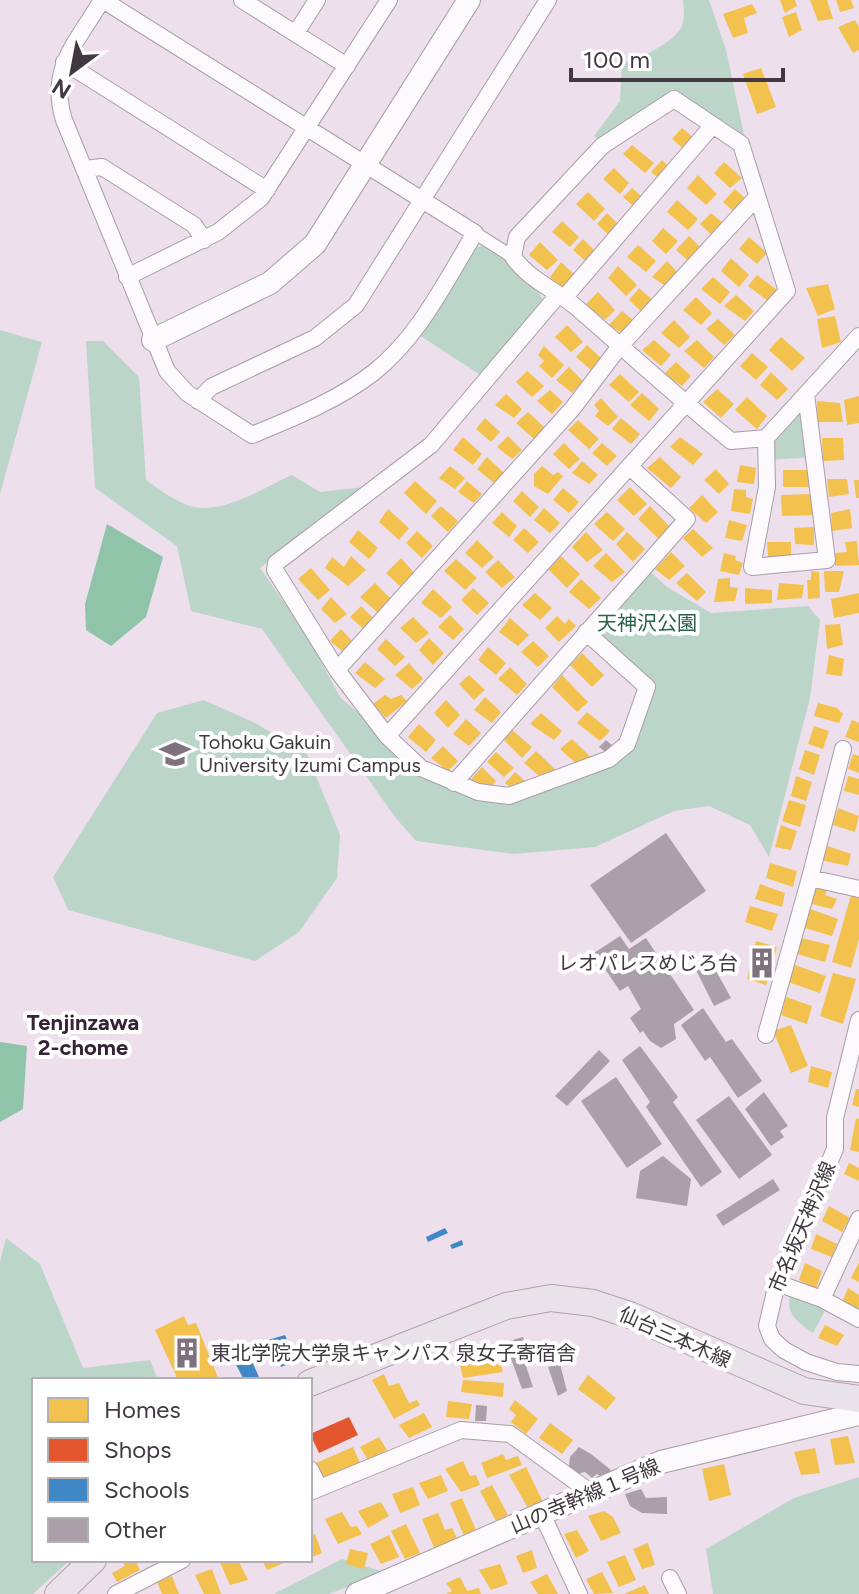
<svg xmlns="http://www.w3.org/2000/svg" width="859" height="1594" font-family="Figtree,'Noto Sans JP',sans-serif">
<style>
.green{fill:#bbd5c8}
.water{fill:#90c4a9}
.homes{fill:#f2c14e}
.shops{fill:#e4572e}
.schools{fill:#3f88c5}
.building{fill:#ab9faa}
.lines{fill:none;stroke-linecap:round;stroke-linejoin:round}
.pedestrian-casing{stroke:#a99da8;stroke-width:14}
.minor-casing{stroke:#a99da8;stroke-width:18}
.tertiary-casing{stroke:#a99da8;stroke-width:24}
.primary-casing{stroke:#b0a1af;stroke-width:28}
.pedestrian{stroke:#fcfafc;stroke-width:12}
.minor{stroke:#fcfafc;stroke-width:16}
.tertiary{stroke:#fcfafc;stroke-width:22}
.primary{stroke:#e9e2e9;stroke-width:26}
.labels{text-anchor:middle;stroke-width:8;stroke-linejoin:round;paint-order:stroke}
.park-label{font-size:20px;fill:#276344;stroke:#fff}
.poi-label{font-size:20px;fill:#423842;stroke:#fff;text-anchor:start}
.street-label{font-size:20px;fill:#423842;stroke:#fff}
.neighbourhood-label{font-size:22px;font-weight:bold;fill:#362336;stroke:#fff}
</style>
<rect width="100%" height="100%" fill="#eedfed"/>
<path class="green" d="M683,0H709L726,50L744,135L673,89L601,142L594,136L620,101L622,63C639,59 674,43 682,26C685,18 684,9 683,0Z
M483,246C504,258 537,280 544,303L482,376L419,335L474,248Z
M0,330L42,342L0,494Z
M86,341H103L139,377L146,480C160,490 185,509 203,508C234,508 265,487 292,475L320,492L365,487L260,568L305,632L340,697L421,768L510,796L627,744L647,687L586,632L644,566L667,587L711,613L808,606L820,620L810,698L769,857L750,825L709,806L674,811L595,847L514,854L416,841L395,817L262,629L191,611L177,546L95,488Z
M806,394L815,457L768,460L766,438Z
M204,700L257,724L307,754L340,835L337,878L299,932L255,961L68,910L53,877L157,713Z
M6,1238L40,1264L83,1368L150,1360L158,1380H34V1560H70L33,1594H0V1262Z
M791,1293L827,1307L813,1333C798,1322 784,1313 791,1293Z
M859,1477V1594H713L706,1549L794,1498Z
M342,1559L384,1572L329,1594H274Z"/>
<path class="water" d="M107,524L163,557L146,617L111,646L86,630L85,604Z
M0,1042L27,1046L23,1109L0,1122Z"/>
<path class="homes" d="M780,0H795L797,6L785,13Z
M810,0H827L833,19L818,21Z
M836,0H851L854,8L840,12Z
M752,4L757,13L744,18L748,33L733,38L723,14Z
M796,12L802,30L789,37L782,17Z
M855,20L859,27V50L853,53L838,27Z
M761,68L776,107L757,114L743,74Z
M682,128L701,144L692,156L672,139Z
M632,145L654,163L645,173L623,154Z
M662,160L677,174L667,185L651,172Z
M724,162L742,178L730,188L714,173Z
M614,168L629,183L620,194L603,179Z
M698,175L717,194L706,205L687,188Z
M632,188L648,202L639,211L623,197Z
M735,189L752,205L740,217L723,202Z
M588,192L605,209L594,221L576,204Z
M677,200L698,219L688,230L667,212Z
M607,213L624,230L614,240L597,224Z
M711,213L730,229L718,241L700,224Z
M562,221L579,237L570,247L552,232Z
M663,228L678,241L666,254L652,241Z
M689,236L704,251L692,264L676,250Z
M749,237L767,253L757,264L739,249Z
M583,239L599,255L590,265L573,250Z
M540,242L558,260L547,270L529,255Z
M638,245L656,261L646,272L627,257Z
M731,258L749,275L739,287L721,271Z
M667,261L682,277L670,289L652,277Z
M561,262L579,279L565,291L550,277Z
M618,266L637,285L626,296L608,278Z
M757,275L777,290L768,301L748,286Z
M713,277L730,292L720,304L701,289Z
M828,284L835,309L818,316L806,288Z
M639,288L656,303L644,314L629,300Z
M598,292L615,310L605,320L586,304Z
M736,295L754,311L745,321L724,306Z
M696,297L712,313L701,325L683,310Z
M622,311L638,324L625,335L609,325Z
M835,316L841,342L822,348L817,319Z
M718,319L735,335L724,345L706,329Z
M674,320L690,337L679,348L661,333Z
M567,325L583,342L571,352L555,337Z
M781,337L805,358L792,371L769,350Z
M654,340L671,355L661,366L642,350Z
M697,340L714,357L704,368L684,351Z
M587,345L602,359L591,370L576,357Z
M544,346L564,365L552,378L539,366L544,361L538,355Z
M752,353L768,367L756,380L740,366Z
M676,362L691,376L682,386L664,374Z
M569,367L583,381L572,393L556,380Z
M527,371L544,386L532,397L516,382Z
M771,372L788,389L777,400L760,385Z
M620,374L639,392L629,402L609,385Z
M717,389L734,404L721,418L703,402Z
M550,390L563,402L552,414L537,401Z
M642,393L659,409L649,421L630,405Z
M506,394L522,409L514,418L495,405Z
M859,396V423L847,425L844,400Z
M747,397L767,416L757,429L735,410Z
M601,398L618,417L608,426L595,416L599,411L594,405Z
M817,401L840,403L843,422H818Z
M528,412L545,428L534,439L516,423Z
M485,418L500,432L491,442L476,429Z
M621,418L640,434L631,444L612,429Z
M578,420L599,439L589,449L568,430Z
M508,436L522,450L512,459L497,447Z
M463,437L482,454L473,465L453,450Z
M680,437L703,454L693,465L670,447Z
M822,438H843L844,460L823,461Z
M564,443L580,459L569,469L553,454Z
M602,443L617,456L607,466L592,453Z
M487,457L504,473L494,483L477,469Z
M660,457L681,477L671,488L647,468Z
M582,461L598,475L589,484L572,473Z
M740,465L756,468L754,484L737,482Z
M450,466L465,478L455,489L439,478Z
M542,466L553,475L558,472L563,476L548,494L534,486V474Z
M716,469L729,484L719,494L704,480Z
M783,470H807L809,487H783Z
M827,479H847L849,494L829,497Z
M854,480H859V498H856Z
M415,481L437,501L426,514L404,493Z
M467,481L482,494L474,503L458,492Z
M630,487L647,504L634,516L617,500Z
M563,488L579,502L569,513L553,500Z
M734,489L746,490V497L753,499L750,514L731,511Z
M522,491L539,507L530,517L513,501Z
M811,494L813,515L782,516L781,495Z
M702,495L718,512L706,523L689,508Z
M441,506L458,521L448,532L431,516Z
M650,506L671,528L659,539L638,519Z
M544,508L560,523L550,533L534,520Z
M388,509L409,528L399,540L379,522Z
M850,509L852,528L832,531L831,513Z
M502,512L517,526L509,537L492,523Z
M607,512L625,529L613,541L594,524Z
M729,520L747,525L742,541L725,538Z
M814,527V545L795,544L794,528Z
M524,528L539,542L528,553L513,540Z
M693,529L713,548L702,557L683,538Z
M358,530L378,548L369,559L349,542Z
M417,531L433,546L422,558L406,543Z
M586,532L603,550L587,562L572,547Z
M627,532L645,549L633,562L616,544Z
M477,540L494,557L482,568L465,553Z
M857,541L859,565L835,566V553L847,552L845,542Z
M767,542H791V557H768Z
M671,552L685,566L669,580L655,569Z
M606,553L625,572L612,582L593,566Z
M724,553L736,556L735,560L743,563L739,575L720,571Z
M351,556L366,570L348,586L325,568L332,557L344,567Z
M561,556L580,574L567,588L548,569Z
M401,558L416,575L403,589L386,573Z
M456,559L477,578L465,590L444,571Z
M498,560L515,577L502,588L485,572Z
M311,568L330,590L318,600L298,579Z
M811,571L819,572L820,598L808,599L807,580H811Z
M824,571H844L839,592H825Z
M687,573L706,592L697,601L676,583Z
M730,578V587L738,588L735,601L714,602L718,579Z
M581,579L601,598L589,609L569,592Z
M375,583L392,600L378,613L360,597Z
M779,583L804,585L802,598L777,600Z
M473,588L489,603L477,615L461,600Z
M745,588L772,590V603L745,604Z
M433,589L452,607L441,618L421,603Z
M535,593L552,608L540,620L522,605Z
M859,593V613L834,618L831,599Z
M331,597L347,614L335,623L321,609Z
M361,606L375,620L366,631L350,617Z
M450,615L464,629L453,640L438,627Z
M557,616L565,624L569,619L576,626L559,642L545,628Z
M413,617L429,633L416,643L400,628Z
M510,618L529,635L518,646L499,632Z
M840,624L843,645L827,649L825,625Z
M341,629L355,644L346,654L330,641Z
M429,638L444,653L433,665L419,650Z
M386,639L405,657L395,666L377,649Z
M533,641L549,656L538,667L521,652Z
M488,647L506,663L496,675L478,660Z
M582,653L604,675L592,687L570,665Z
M829,655L844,659L842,676L826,674Z
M365,662L385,679L375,688L355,673Z
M409,663L423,679L412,689L395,675Z
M510,667L527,684L517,695L498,679Z
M469,675L485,690L474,700L459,684Z
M562,675L588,702L577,712L552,687Z
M385,695L391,699L401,695L407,701L386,718L373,704Z
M485,697L501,712L492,723L474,710Z
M446,700L460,715L448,728L434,713Z
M818,703L837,708L843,714L839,723L814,716Z
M587,712L610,731L600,741L577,723Z
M541,713L562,731L554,740L530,724Z
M466,719L481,733L469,746L453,734Z
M852,720L859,723V742L845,737Z
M419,724L436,740L426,752L408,737Z
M814,726L829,731L823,749L808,744Z
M512,730L532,747L522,758L504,740Z
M572,739L594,760L581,768L560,749Z
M443,746L458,761L448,771L431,758Z
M805,750L820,755L814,775L799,769Z
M536,751L561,775L545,781L524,763Z
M496,752L514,768L504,777L487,762Z
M853,754L859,756V773L848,769Z
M482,767L496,781L488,790L471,779Z
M515,772L526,782L516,791L505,783Z
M796,776L812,782L806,801L791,796Z
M848,776L859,779V795L844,791Z
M789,800L806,805L800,827L782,821Z
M838,808L859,816L855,832L833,825Z
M781,825L797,831L791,850L775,847Z
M825,845L851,854L848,866L821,860Z
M770,863L797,871L793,887L766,878Z
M760,884L785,893L782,907L755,899Z
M813,885L828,887L825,895L837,899L832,909L808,903Z
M851,895L859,898V939L851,968L832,962Z
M750,906L778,914L772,931L745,922Z
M810,909L838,919L832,936L805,928Z
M801,938L830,945L825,962L797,954Z
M756,941L777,947L766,985L747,979Z
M792,964L826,976L820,993L788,982Z
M833,973L856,979L843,1024L820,1016Z
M786,997L812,1006L807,1024L781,1015Z
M791,1025L808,1066L791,1073L773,1031Z
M811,1066L832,1072L828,1088L808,1082Z
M856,1089H859V1107L852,1105Z
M856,1118L859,1119V1152L850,1150Z
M849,1163L859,1168V1181L844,1174Z
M829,1206L850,1218L842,1232L822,1221Z
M816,1234L837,1244L832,1257L811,1249Z
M859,1262V1282L851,1278Z
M805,1263L822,1271L816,1289L799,1280Z
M848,1288L859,1295V1311L842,1303Z
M184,1316L188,1325L196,1323L219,1380H178L155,1330Z
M825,1325L844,1335L837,1346L818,1338Z
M498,1353L503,1372L463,1378L459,1361Z
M384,1374L389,1386L399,1383L409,1403L417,1400L420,1405L394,1419L372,1380Z
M588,1375L616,1398L606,1410L578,1389Z
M463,1380L504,1383L503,1397L461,1392Z
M515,1400L538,1419L526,1434L511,1422L516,1415L509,1409Z
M448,1401L472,1404L469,1419L446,1417Z
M424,1413L432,1427L409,1438L399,1425Z
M550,1423L573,1440L562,1454L539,1438Z
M848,1436L855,1463L835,1465L830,1439Z
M379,1437L387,1450L368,1460L360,1447Z
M353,1447L360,1463L326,1480L316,1463Z
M815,1448L820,1473L801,1475L794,1452Z
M503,1454L506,1460L518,1456L522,1465L487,1478L481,1463Z
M463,1461L470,1476L476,1475L480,1485L461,1492L445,1469Z
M724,1464L731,1495L709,1501L702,1469Z
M526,1467L543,1502L528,1508L509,1475Z
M441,1475L448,1491L428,1499L419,1483Z
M492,1485L508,1515L496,1521L480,1491Z
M413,1487L420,1505L400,1513L392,1494Z
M462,1498L476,1530L464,1536L450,1503Z
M381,1502L389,1516L368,1528L358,1511Z
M604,1511L613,1517L621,1533L601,1541L588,1516Z
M342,1512L351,1527L357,1526L362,1534L338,1544L325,1519Z
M438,1513L445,1530L452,1528L458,1540L435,1550L422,1519Z
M406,1524L420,1553L405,1559L391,1531Z
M577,1530L589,1551L576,1558L564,1534Z
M315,1534L322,1553L310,1558V1535Z
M389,1535L399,1557L381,1564L370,1544Z
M648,1543L655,1565L642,1569L633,1549Z
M350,1549L368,1553L364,1569L346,1564Z
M532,1550L537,1568L523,1573L516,1556Z
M625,1555L636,1580L619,1587L607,1562Z
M135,1560L140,1570L117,1582L112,1573L125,1566L122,1561Z
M219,1560H238L248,1580L230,1585Z
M262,1560H291L267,1570Z
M500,1564L508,1584L491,1590L479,1570Z
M212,1569L221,1594H204L195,1575Z
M602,1572L613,1593L594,1594L586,1579Z
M547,1574L558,1594H538L530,1582Z
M172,1576L179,1594H162L157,1582Z
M460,1577L467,1591L479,1588L481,1594H446L452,1591L446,1583Z
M645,1585L649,1594H624Z"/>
<path class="shops" d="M349,1417L358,1435L319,1453L310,1434Z"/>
<path class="schools" d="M445,1228L448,1233L428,1242L426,1237Z
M462,1240L463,1245L452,1249L450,1245Z
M285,1335L296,1361L281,1367L268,1340Z
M245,1346L259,1377L252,1380H244L230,1353Z"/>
<path class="building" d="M606,740L616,749L609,755L599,747Z
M666,833L706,891L631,943L590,885Z
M620,936L629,949L646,938L694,1010L674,1024L676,1039L661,1048L650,1041L643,1031L640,1033L630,1018L641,1009L628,986L620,991L594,953Z
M710,960L731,998L714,1006L695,968Z
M703,1008L726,1042L732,1039L762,1081L738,1098L710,1057L705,1061L681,1025Z
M640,1046L678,1097L673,1102L722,1172L701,1187L646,1107L650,1102L622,1060Z
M599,1050L610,1061L567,1106L555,1096Z
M616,1077L662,1144L627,1168L581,1101Z
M764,1092L788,1126L780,1131L784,1137L771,1146L745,1109Z
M729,1096L772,1155L739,1179L696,1120Z
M663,1156L691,1179L687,1206L636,1198L640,1171Z
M773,1179L780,1190L723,1226L716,1215Z
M523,1337L531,1360L525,1363L533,1387L522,1389L505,1342Z
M560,1364L567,1391L558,1396L548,1367Z
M476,1405L487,1406L486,1421H475Z
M579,1447L591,1454L611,1470L603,1478L597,1474L592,1478L585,1472L577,1474L569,1467L570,1457Z
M641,1489L646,1498L667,1497V1514L642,1513L630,1506L625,1494Z"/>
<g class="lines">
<g class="pedestrian-casing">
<path id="pedestrian" d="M475,233L513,257"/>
</g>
<g class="minor-casing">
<path id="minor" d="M102,0C77,42 48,69 64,120L167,371L187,393L252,435C293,418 338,400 373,373C419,337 445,282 475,233L103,0
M242,0L347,66
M296,33L317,0
M64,62L267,190
M84,169L102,167L194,225L204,240
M127,277L218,232L261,198L389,0
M558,295L431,445L276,563L275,570L337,670L387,736L421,768L478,792L509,796L609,759L627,744L647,687L586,632
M564,298L713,125
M198,401L211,387L315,338L356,305L548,0
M766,438L767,487L752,567L827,560L806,394
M337,670L573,408L620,346L756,198
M387,736L787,291L741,144L674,99L602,146L517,237L513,257C529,280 556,290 576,307C628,352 678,398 731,441L766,438L859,336
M843,749L810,878L859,889
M454,783L687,519L630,467
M859,1020L835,1118V1149L777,1283L767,1326L772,1339L784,1350L806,1362L837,1372L859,1374
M766,1035L810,878
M777,1283L822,1299L859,1319
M822,1299L859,1219
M310,1469L319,1487
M310,1492L461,1430L510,1434L590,1492
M542,1514L579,1594
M670,1578L678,1594
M116,1594L182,1560"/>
</g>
<g class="tertiary-casing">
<path id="tertiary" d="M153,340L270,283L315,244L469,0
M357,1594L661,1462L859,1414"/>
</g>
<g class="primary-casing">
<path id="primary" d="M310,1383L506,1306L551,1298L593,1303L630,1315L804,1391L859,1399
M58,1594L93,1560"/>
</g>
<use href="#pedestrian" class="pedestrian"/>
<use href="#minor" class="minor"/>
<use href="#tertiary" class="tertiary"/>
<use href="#primary" class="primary"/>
</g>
<defs>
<g id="university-bare" transform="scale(2.4)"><path d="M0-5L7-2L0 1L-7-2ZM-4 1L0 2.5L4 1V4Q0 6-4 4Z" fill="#7e727e" stroke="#fff" stroke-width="2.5" paint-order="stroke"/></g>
<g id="building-bare" transform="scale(2.4)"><path d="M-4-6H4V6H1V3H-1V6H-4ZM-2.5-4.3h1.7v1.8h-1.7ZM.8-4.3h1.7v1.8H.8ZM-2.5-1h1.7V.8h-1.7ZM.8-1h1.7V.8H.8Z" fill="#7e727e" stroke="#fff" stroke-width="2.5" paint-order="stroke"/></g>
</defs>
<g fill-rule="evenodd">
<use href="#university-bare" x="175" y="754"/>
<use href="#building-bare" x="762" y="963"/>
<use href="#building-bare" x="187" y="1353"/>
</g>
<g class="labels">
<g class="park-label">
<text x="647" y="630">天神沢公園</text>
</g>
<g class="poi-label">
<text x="199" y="749">Tohoku Gakuin<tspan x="199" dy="23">University Izumi Campus</tspan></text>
<text x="738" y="970" text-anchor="end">レオパレスめじろ台</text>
<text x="211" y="1360">東北学院大学泉キャンパス 泉女子寄宿舎</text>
</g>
<g class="street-label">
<text transform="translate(802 1227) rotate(-67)" y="7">市名坂天神沢線</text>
<text transform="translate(675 1337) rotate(24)" y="7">仙台三本木線</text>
<text transform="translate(585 1496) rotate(-23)" y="7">山の寺幹線１号線</text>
</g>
<g class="neighbourhood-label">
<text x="83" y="1030">Tenjinzawa<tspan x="83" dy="25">2-chome</tspan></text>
</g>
</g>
<rect x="32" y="1378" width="280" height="184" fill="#ffffff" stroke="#b3afb3" stroke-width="2"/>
<rect x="48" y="1398" width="40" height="24" fill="#f2c14e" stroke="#b3afb3" stroke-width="2"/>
<text x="104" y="1418" font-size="24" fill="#423842">Homes</text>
<rect x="48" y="1438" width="40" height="24" fill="#e4572e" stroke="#b3afb3" stroke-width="2"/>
<text x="104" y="1458" font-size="24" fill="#423842">Shops</text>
<rect x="48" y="1478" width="40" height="24" fill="#3f88c5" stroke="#b3afb3" stroke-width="2"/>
<text x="104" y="1498" font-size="24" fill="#423842">Schools</text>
<rect x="48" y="1518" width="40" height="24" fill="#ab9faa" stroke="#b3afb3" stroke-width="2"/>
<text x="104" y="1538" font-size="24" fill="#423842">Other</text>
<g transform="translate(72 72) rotate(212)" stroke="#ffffff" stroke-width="6" paint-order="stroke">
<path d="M0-6L14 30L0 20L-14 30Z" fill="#423842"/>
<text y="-12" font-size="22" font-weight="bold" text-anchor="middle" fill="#423842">N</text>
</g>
<path d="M571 68v12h212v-12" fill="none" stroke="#423842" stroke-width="4"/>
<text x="583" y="68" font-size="24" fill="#423842" stroke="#ffffff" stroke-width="6" paint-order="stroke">100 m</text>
</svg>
